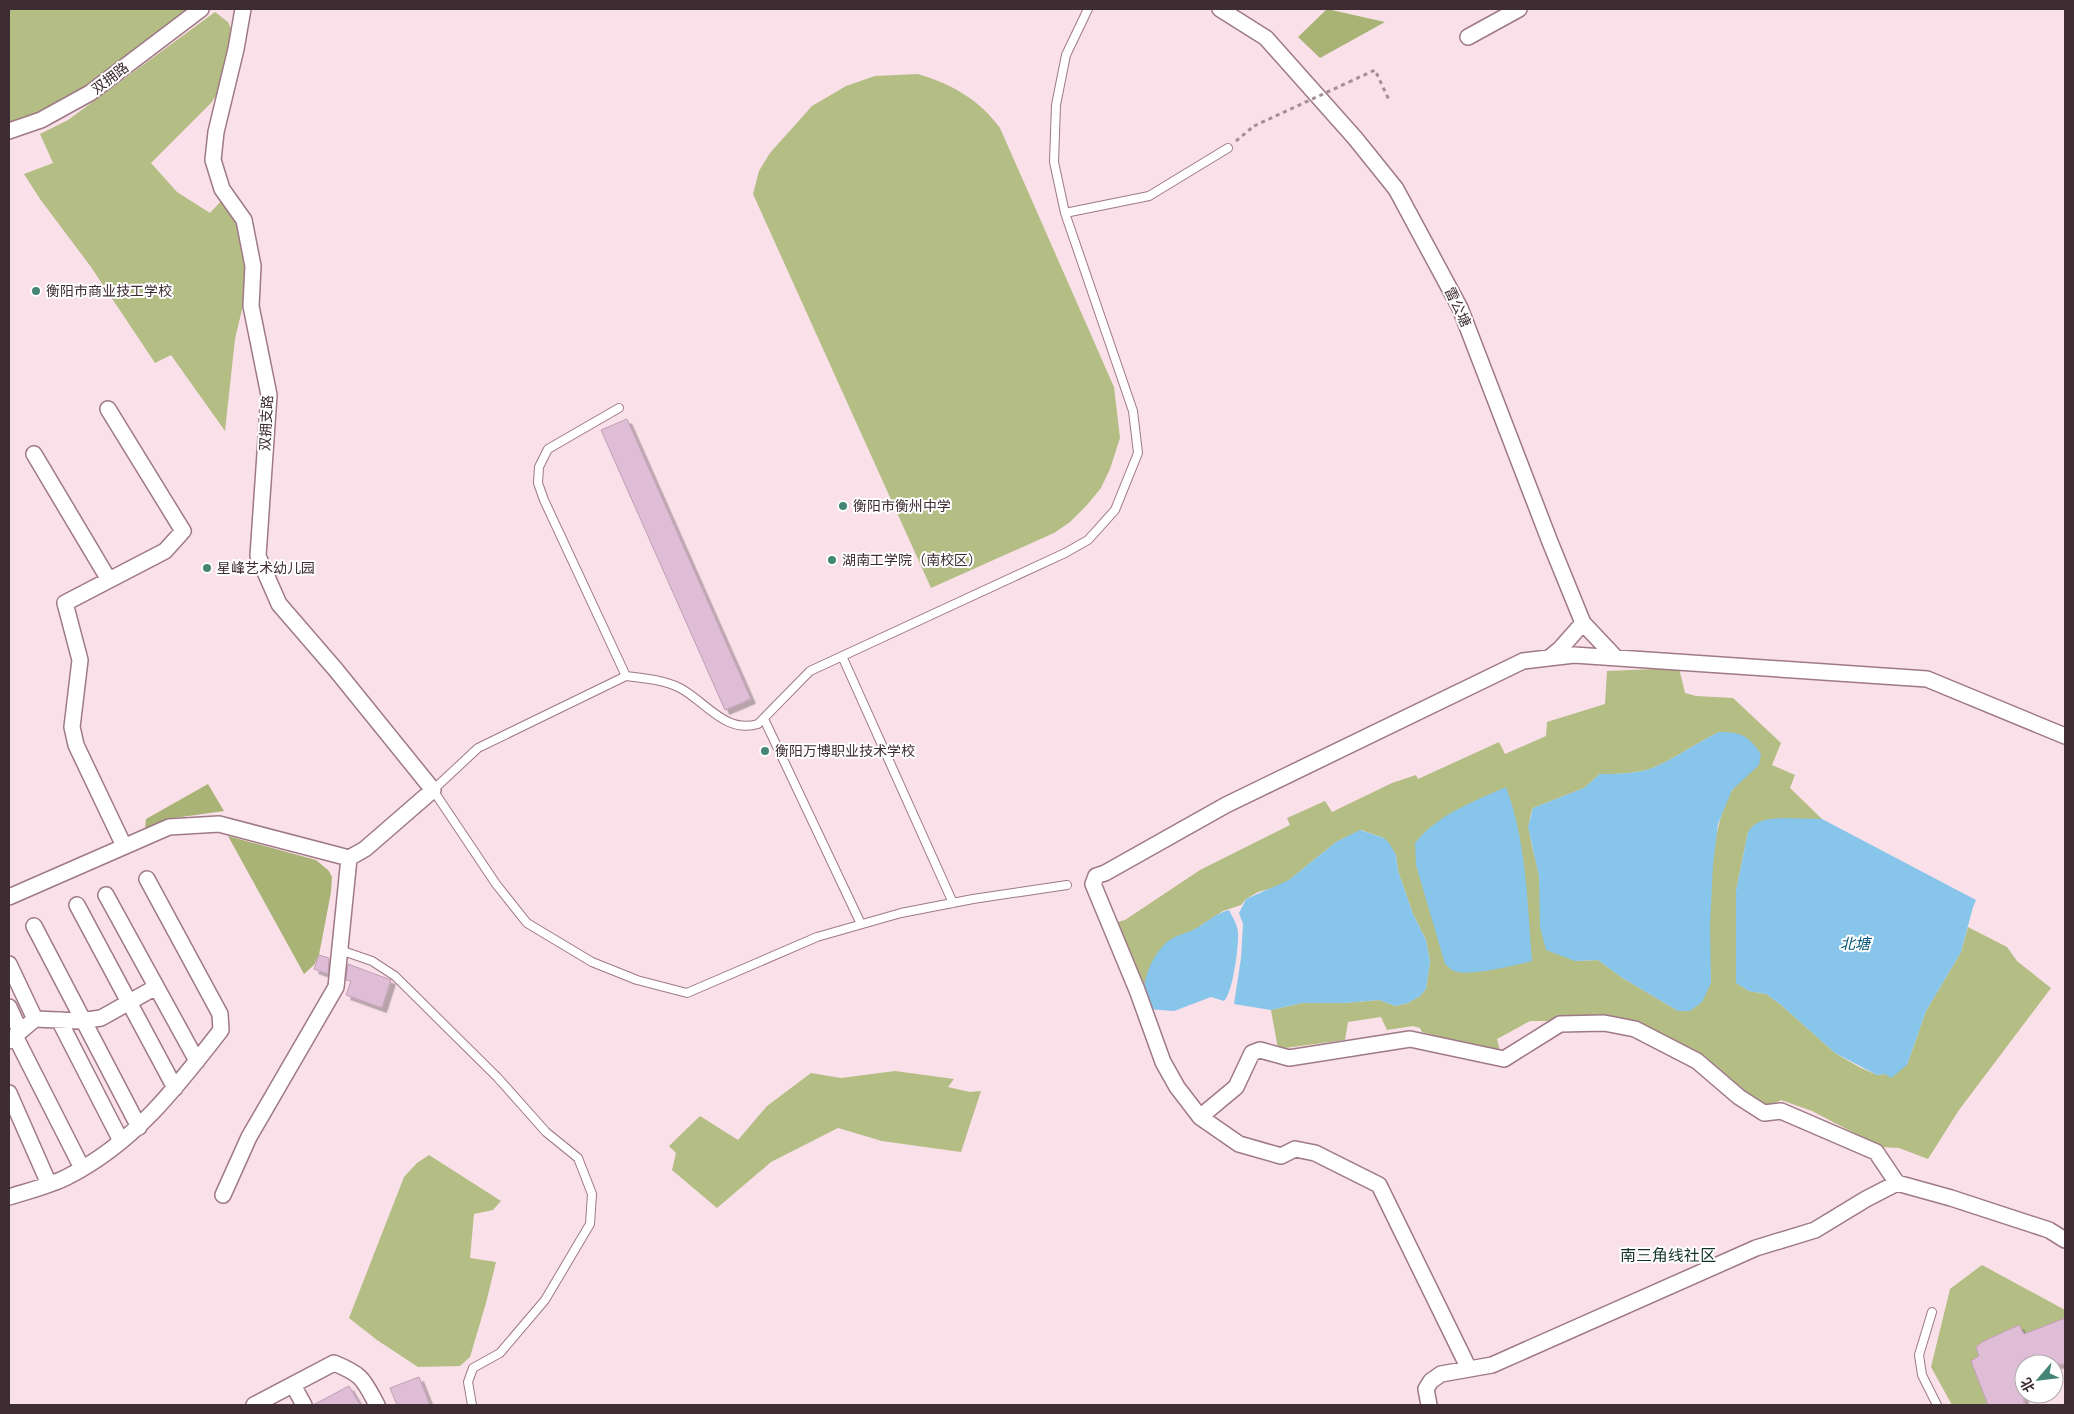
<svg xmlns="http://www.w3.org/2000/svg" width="2074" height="1414" font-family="Cabin,'Noto Sans SC',sans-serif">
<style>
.green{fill:#b3bd84;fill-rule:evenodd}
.forest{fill:#a9b375}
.water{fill:#87c5eb}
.building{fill:#e0bdd6;stroke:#bf9eb6;filter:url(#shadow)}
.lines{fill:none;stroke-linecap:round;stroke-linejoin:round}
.service-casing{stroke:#9f7986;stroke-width:10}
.minor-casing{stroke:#9f7986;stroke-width:18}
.path{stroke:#a48f96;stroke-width:3;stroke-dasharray:4 4;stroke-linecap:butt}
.service{stroke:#fff;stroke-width:8}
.minor{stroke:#fff;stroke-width:15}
.path-bridge{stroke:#a48f96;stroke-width:3;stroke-dasharray:4 4;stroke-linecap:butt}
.poi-dot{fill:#448576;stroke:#fff;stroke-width:2}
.labels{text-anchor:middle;stroke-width:4;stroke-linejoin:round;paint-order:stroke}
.street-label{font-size:14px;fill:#3d2d32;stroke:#fff}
.poi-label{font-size:14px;fill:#3d2d32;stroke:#fff;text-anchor:start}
.water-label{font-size:15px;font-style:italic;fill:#04567a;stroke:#fff}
.quarter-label{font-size:16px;fill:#13322b;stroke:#fff}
</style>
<defs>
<filter id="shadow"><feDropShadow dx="4.5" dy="4.5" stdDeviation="0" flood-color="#0004"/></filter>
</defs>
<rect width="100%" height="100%" fill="#fae0e8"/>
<path class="green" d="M9,9H189C136,50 75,105 9,123Z
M215,12L228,22L232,31L217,94L211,103L151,163L177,192L210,213L222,200L242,232L248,268L245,297L235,339L225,431L171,355L155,363L91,267L40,199L24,174L53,163L40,134L68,120Z
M918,74C951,84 979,99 1000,128L1114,387L1120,438L1110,469L1101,488L1087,505L1070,522L1054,533L931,588L753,194L759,171L770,153L812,106L846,86L875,76Z
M1679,668L1685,693L1696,696L1733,698L1781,743L1772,765L1795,775L1790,788L1822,819L1764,820L1748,832L1736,891V983L1749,991L1766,994L1780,1004L1835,1053L1859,1067L1877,1075L1885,1074L1907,1065L1926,1011L1961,952L1968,927L2007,947L2017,961L2051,988L1959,1110L1928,1159L1899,1148L1881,1147L1812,1111L1781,1100L1770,1106L1741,1092L1664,1036L1628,1020L1599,1017L1564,1021H1530L1497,1039L1500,1051L1484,1049L1422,1032L1420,1028L1413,1026L1387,1030L1381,1017L1348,1022L1345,1040L1278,1049L1271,1010L1302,1003H1345L1379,1000L1395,1006L1408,1003L1420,996L1426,989L1430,962L1426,940L1413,914L1398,871L1396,855L1384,838L1361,830L1336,842L1289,880L1277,887L1258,892L1246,899L1241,905L1223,911L1194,930L1173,938L1147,975L1144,1001L1114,923L1125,920L1200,870L1290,825L1287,818L1325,801L1332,812L1392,783L1416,775L1418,779L1499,742L1505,754L1546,736L1547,722L1605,704L1607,671ZM1719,732L1758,765C1750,773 1737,782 1731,792C1706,836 1708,932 1711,983L1678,1011L1621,977L1598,960L1575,961L1540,927C1540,911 1541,893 1539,876C1536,853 1523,831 1533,808L1584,788L1600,774C1619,774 1640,774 1657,766C1679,756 1698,742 1719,732Z
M895,1071L954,1079L948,1087L970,1092L981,1091L961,1152L882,1141L838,1128L771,1162L717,1208L672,1170L676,1153L669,1146L700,1116L738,1140L767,1106L811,1073L841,1078Z
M429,1155L501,1201L493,1210L474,1214L470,1258L496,1262L486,1303L470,1357L460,1366L418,1367L377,1340L349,1318L404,1177L417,1163Z
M1982,1265L2065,1310V1318L2024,1334L2019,1325L1982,1342L1976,1347L1979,1356L1971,1361L1988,1405H1952L1931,1367L1950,1289Z"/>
<path class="forest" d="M1327,9L1385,22L1320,58L1298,37Z
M208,784L224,811L167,819L145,828L146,819Z
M228,836L316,860L329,871L332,877L331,892L319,955L314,965L304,974Z"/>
<path class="water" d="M1719,732C1741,732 1748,735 1761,754L1759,765L1732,790L1718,824L1713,864L1710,927L1711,983L1702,1002L1690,1011H1678L1621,977L1598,960L1575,961L1546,950L1540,927L1539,876L1528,827L1533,808L1584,788L1600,774C1619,774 1640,774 1657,766C1679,756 1698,742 1719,732Z
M1506,787C1527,844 1527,902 1532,961C1517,965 1468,977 1454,971C1451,970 1448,966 1445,964L1416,865L1415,843C1438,814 1473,802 1506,787Z
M1783,818L1822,819L1976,900L1973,907L1961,952L1926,1011L1907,1065L1891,1078L1885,1074L1877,1075L1835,1053L1780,1004L1766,994L1749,991L1736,983V891L1748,832C1756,819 1769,819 1783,818Z
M1360,830L1384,838L1389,843L1396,855L1398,871L1413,914L1426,940L1430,962L1426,989L1420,996L1408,1003L1395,1006L1379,1000L1345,1003H1302L1271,1010L1234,1004L1241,958L1243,924L1239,913L1246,899L1289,880L1336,842Z
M1229,910C1233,918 1237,924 1238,932C1239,945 1233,993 1224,1001L1211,997L1174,1011L1147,1009C1137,987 1153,949 1173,938C1180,934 1188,933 1195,929C1206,923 1216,913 1229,910Z"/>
<path class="building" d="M627,419L751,699L725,710L601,430Z
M319,955L329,958L328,974L314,969Z
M348,964L391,980L382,1008L346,995L351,981L346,980Z
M2065,1318V1364H2024V1405H1988L1971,1361L1979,1356L1976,1347L1982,1342L2019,1325L2024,1334Z
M419,1377L430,1405H397L390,1388Z
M349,1386L360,1405H313Z"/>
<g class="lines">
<g class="service-casing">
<path id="service" d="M1065,213L1149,196L1228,148
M619,408L548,449L539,467L538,483L544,500L626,676
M842,656L953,903
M764,719L861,924
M1067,885L973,899L901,913L817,937L687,993L637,980L592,962L527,923L496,884L433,790L478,748L626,676C644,678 664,680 680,688C705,701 725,734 758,724L810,671L1065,553L1088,540L1115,510L1138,453L1133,411L1065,213L1054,162L1056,105L1066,55L1088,9
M340,950L372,961L395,976L497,1077L546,1132L578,1158L592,1194L590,1224L545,1300L500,1353L473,1368L468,1382L472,1405
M1932,1312L1919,1355L1922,1375L1937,1405"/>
</g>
<g class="minor-casing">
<path id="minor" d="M1220,9L1266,38L1355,138L1396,189L1460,308L1550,542L1583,623L1616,658
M1468,37L1519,9
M9,131L41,120L90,93L201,9
M108,409L183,531L165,551L65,603L80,660L72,727L76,745L124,846
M34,454L109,580
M1549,658L1560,649L1583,623
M106,895L197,1061
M9,897L169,827L219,824L349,858L365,849L433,790L336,670L279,604L258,556L269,395L251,306L253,266L244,220L222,189L213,160L216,132L236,49L243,9
M77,905L175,1088
M34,926L139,1127
M9,964L35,1019
M9,1007L20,1031
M59,1020L121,1141
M15,1036L82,1168
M9,1041L35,1019L80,1021L101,1018L156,987
M9,1093L49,1184
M1200,1117L1236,1087L1252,1053L1260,1050L1289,1058L1410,1039L1504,1059L1560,1024L1604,1023L1635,1029L1697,1061L1739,1097L1764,1113L1781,1111L1876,1152L1897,1183L1951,1198L2049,1230L2065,1240
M223,1195L249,1137L336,987L349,858
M9,1197C28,1191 49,1186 67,1177C134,1143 176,1088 221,1030L220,1014L147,879
M1469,1369L1379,1185L1315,1153L1295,1149L1281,1156L1239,1144L1200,1117L1177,1087L1163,1062L1137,990L1093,884L1096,876L1105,873L1226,805L1523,661L1574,655L1927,679L2065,736
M293,1385L304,1405
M254,1405L334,1363C363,1375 363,1379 377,1405
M1429,1405L1426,1389L1431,1381L1441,1374L1492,1365L1756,1248L1815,1230L1866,1199L1897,1183"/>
</g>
<path class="path" d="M1349,82L1375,70L1389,100
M1236,141L1254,126"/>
<use href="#service" class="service"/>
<use href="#minor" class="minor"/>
<path class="path-bridge" d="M1254,126L1349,82"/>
</g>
<g class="poi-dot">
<circle cx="36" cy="291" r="5"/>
<circle cx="843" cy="506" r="5"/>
<circle cx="832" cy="560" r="5"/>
<circle cx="207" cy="568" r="5"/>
<circle cx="765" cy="751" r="5"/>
</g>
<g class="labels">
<g class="street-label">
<text transform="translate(110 78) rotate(-37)" y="5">双拥路</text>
<text transform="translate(1458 307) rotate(65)" y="5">雷公塘</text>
<text transform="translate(266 423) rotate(-87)" y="5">双拥支路</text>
</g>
<g class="poi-label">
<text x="46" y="296">衡阳市商业技工学校</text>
<text x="853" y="511">衡阳市衡州中学</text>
<text x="842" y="565">湖南工学院（南校区）</text>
<text x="217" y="573">星峰艺术幼儿园</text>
<text x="775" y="756">衡阳万博职业技术学校</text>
</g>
<g class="water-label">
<text x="1855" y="949">北塘</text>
</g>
<g class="quarter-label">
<text x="1668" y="1261">南三角线社区</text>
</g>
</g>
<rect width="2074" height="1414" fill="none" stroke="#3d2d32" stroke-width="20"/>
<g transform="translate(2039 1379) rotate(242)"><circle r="24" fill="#ffffff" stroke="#b1abad"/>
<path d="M0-4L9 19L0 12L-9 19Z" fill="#448576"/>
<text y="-8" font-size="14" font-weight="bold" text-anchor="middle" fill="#3d2d32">北</text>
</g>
</svg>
